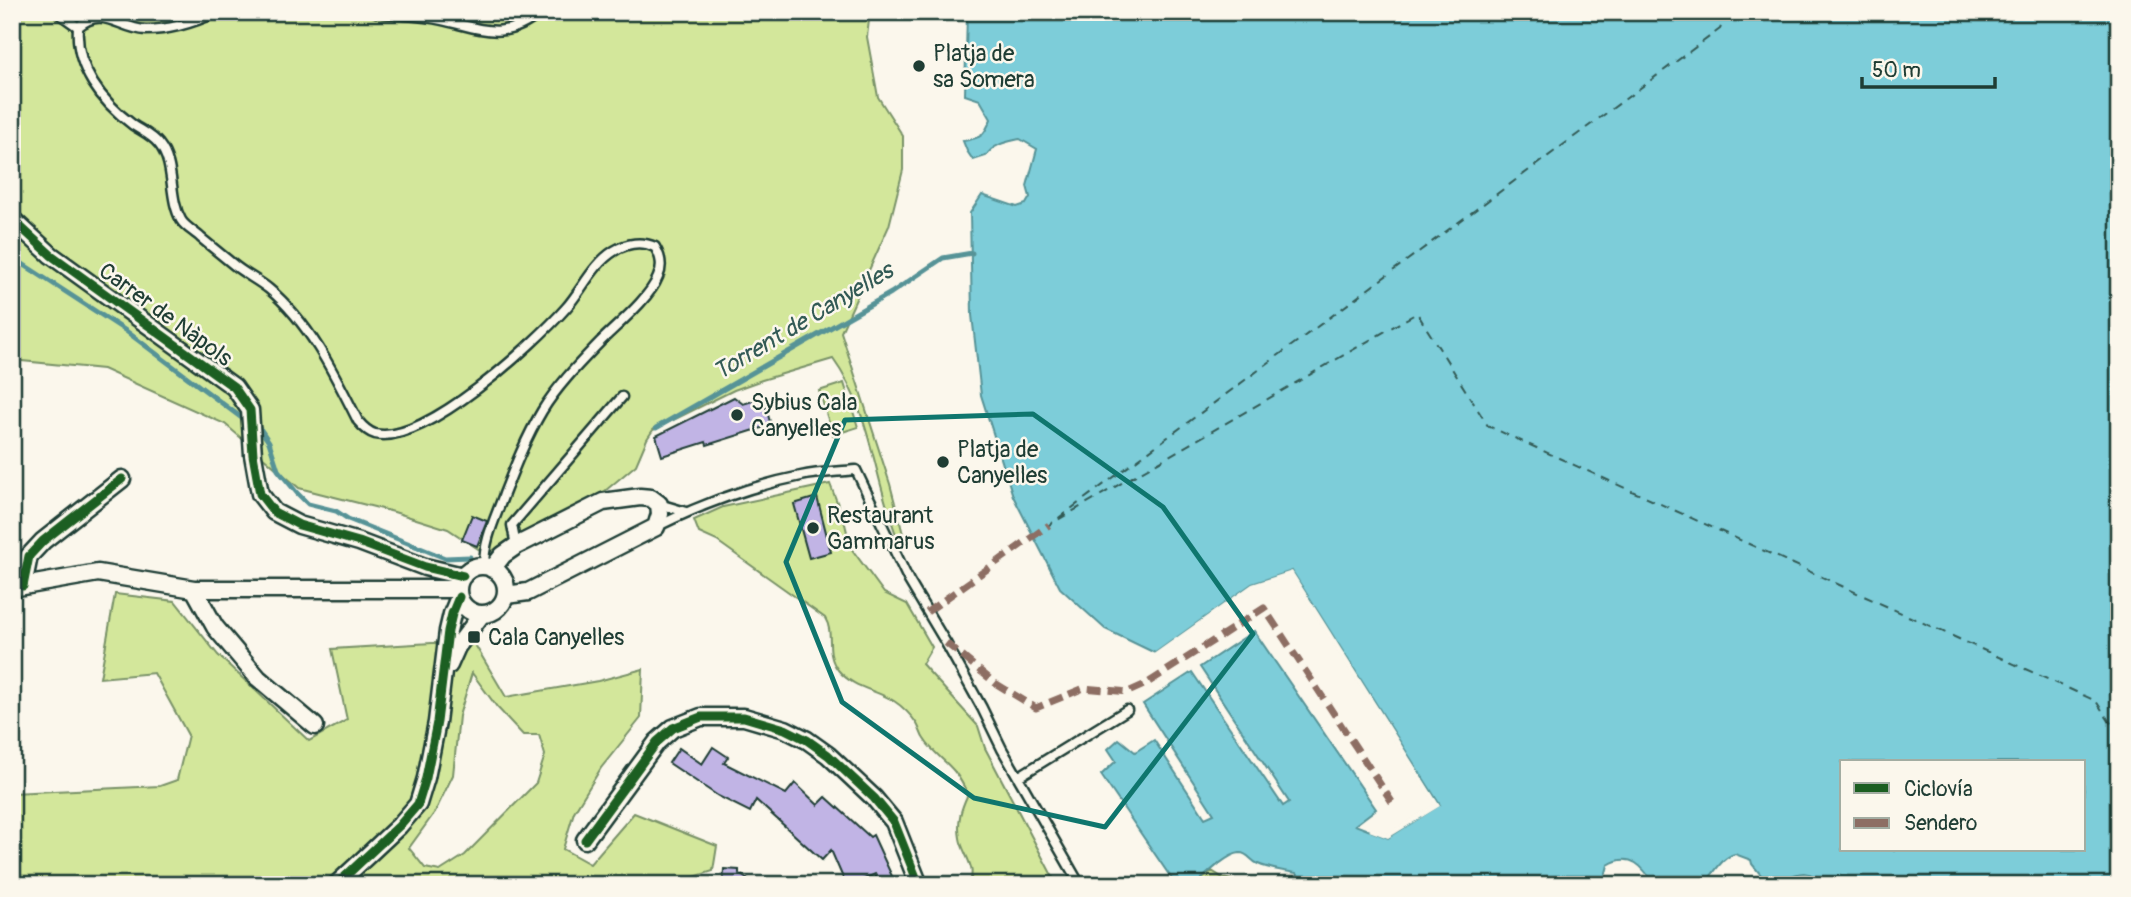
<svg xmlns="http://www.w3.org/2000/svg" width="2131" height="897" font-family="Pangolin,sans-serif">
<style>
.green{fill:#d3e79b;stroke:#799268;stroke-width:2;fill-rule:evenodd}
.water{fill:#7dcdd9;stroke:#579397;stroke-width:2;fill-rule:evenodd}
.pier{fill:#fbf7ec}
.lines{fill:none;stroke-linecap:round;stroke-linejoin:round}
.stream{stroke:#579397;stroke-width:5}
.ferry{stroke:#325a55;stroke-width:2;stroke-dasharray:9 7;stroke-linecap:butt}
.building{fill:#c1b4e5;stroke:#1f3d34;stroke-width:2}
.lane-casing{stroke:#1f3d34;stroke-width:13}
.street-casing{stroke:#1f3d34;stroke-width:21}
.lane{stroke:#fbf7ec;stroke-width:8}
.street{stroke:#fbf7ec;stroke-width:16}
.quiet{stroke:#8d6e63;stroke-width:7;stroke-dasharray:14 7;stroke-linecap:butt}
.cycleway-casing{stroke:#fbf7ec;stroke-width:13}
.cycleway{stroke:#1b5e20;stroke-width:9}
.marked{fill:none;stroke:#0f766e;stroke-width:5;stroke-linejoin:round}
.poi-dot{fill:#1f3d34;stroke:#fbf7ec;stroke-width:2.5}
.labels{text-anchor:middle;stroke-width:5;stroke-linejoin:round;paint-order:stroke}
.poi-label{font-size:23px;fill:#1f3d34;stroke:#fbf7ec;text-anchor:start}
.street-label{font-size:23px;fill:#1f3d34;stroke:#fbf7ec}
.water-label{font-size:24px;font-style:italic;fill:#325a55;stroke:#fbf7ec}
</style>
<rect width="100%" height="100%" fill="#fbf7ec"/>
<filter id="ink" filterUnits="userSpaceOnUse"><feTurbulence type="fractalNoise" baseFrequency=".0143" numOctaves="2"/><feDisplacementMap in="SourceGraphic" scale="14" xChannelSelector="R" yChannelSelector="G"/><feConvolveMatrix kernelMatrix="1 2 1 2 8 2 1 2 1" color-interpolation-filters="sRGB"/></filter>
<g filter="url(#ink)">
<path class="green" d="M12,12H870L867,37L878,97L903,136V170L889,226L841,332L890,484L903,534L897,537C874,479 871,411 833,359L762,380L734,390L653,430L647,439L636,465L605,491L486,554L448,529L394,512L299,488L225,424L103,369L12,360Z
M844,383L858,427L833,435L819,391Z
M830,484L844,520L851,548L884,593L907,604L932,647L922,664L978,726L985,748L1057,885H967C980,870 962,854 960,838C957,821 961,809 968,794C964,787 960,778 954,771C945,760 932,752 924,739C921,735 920,729 917,724C912,716 902,706 894,701C875,689 854,689 838,670C824,652 835,634 825,618L717,541L699,533L694,520L723,507Z
M115,594L175,601L218,655L309,741L347,720L332,649L432,643H474L506,697L598,681L643,669L641,718L601,768L574,812L563,849L590,864L634,813L717,846L713,871L669,885H12V793L160,786L177,780L188,735L154,673L100,678ZM472,673L497,707L523,735H539L545,755L536,783L465,855L440,871L425,868L409,848L435,812L453,775L459,716Z
M1212,871L1223,878L1254,885H1195Z"/>
<path class="water" d="M967,12H2119V885H1823C1812,869 1799,871 1784,880L1785,885H1769L1752,864L1751,860L1735,854C1715,859 1710,890 1695,884C1692,883 1689,880 1685,878L1682,885H1655C1643,867 1631,851 1608,865C1606,873 1605,881 1596,885H1299V877L1296,873C1284,871 1269,869 1258,864C1251,861 1248,853 1240,853C1227,854 1205,876 1195,885H1176L1101,775L1116,761L1108,749L1119,739L1135,752L1154,740L1205,818L1214,814L1143,704L1192,672L1283,806L1289,802L1200,667L1254,631L1376,809L1355,825L1388,838L1440,805L1292,571L1252,584L1155,653L1105,629L1060,588L1013,496L981,395L972,315L970,213L982,195L1017,207L1026,204L1030,197L1027,186L1037,149L1020,139C1007,142 993,144 986,156L973,160L967,151L963,141C982,138 984,136 991,119L980,100L965,95ZM1842,762H2084V850H1842Z"/>
<path class="pier" d="M1292,571L1440,806L1388,838L1369,831L1373,828L1388,834L1435,804L1290,575L1254,588L1157,656L1152,655L1252,584Z"/>
<g class="lines">
<path class="stream" d="M12,257L126,331L247,422
M256,427L261,430L269,442L278,470L297,493L308,504L336,511L348,519L445,558L470,557
M656,428L891,293L943,258L972,253"/>
<path class="ferry" d="M1727,12L1720,29L1049,525L1417,313L1488,426L2096,701L2119,736"/>
</g>
<path class="building" d="M734,397L743,404L763,398L771,425L707,445L706,442L662,456L656,436Z
M817,497L831,552L809,558L794,504Z
M472,515L487,521L477,546L462,540Z
M713,747L728,757L724,763L786,794L795,783L818,805L826,797L870,837L873,835L896,885H879L875,874L851,885H846L831,850L822,860L756,800L750,812L718,796L669,763L679,748L702,764Z
M724,869L739,870V874L757,885H723Z"/>
<g class="lines">
<g class="lane-casing">
<path id="lane" d="M57,12L78,27
M217,12C195,22 170,30 146,30C119,29 103,5 78,27C75,68 102,102 133,125C142,131 153,136 159,144C176,165 168,197 181,220C185,227 195,232 201,238C212,247 223,256 234,265C245,274 258,280 269,289C310,323 335,375 358,421C363,427 368,432 375,434C424,446 535,343 566,308C582,290 593,264 614,251C627,243 642,241 655,247C661,257 663,266 658,277C650,298 617,325 601,341C580,363 558,385 542,411C526,438 515,466 504,494C495,519 484,540 484,566
M376,12C398,15 421,15 442,20C482,29 506,42 541,12
M659,504L686,512
M656,527C702,504 751,486 801,476C819,472 838,472 856,470L909,581L946,643L982,708L1002,749L1080,885
M516,546L512,525L622,397
M1018,777L1127,710"/>
</g>
<g class="street-casing">
<path id="street" d="M12,219L51,255L234,387L250,410L253,455L260,494L274,512L299,525L359,542L425,567L463,576
M458 590a24 24 0 1 1 48 0a24 24 0 1 1-48 0Z
M492,569L503,555L516,546L603,502L640,497L651,498L659,504L660,514L656,527L528,592L506,595
M23,586L29,556L43,541L122,479
M12,588L98,573L194,589H458
M194,589L215,627L258,678L315,726
M449,665L457,647L482,614
M585,840L657,742L673,728L701,717H744L785,729L807,740L828,755L874,798L894,822L919,885
M336,885L399,826L418,804L426,778L437,722L448,631L452,614L459,597"/>
</g>
<use href="#lane" class="lane"/>
<use href="#street" class="street"/>
<path class="quiet" d="M927,612L1049,525
M946,643L995,683L1036,708L1084,688L1128,692L1146,684L1264,608L1392,802"/>
<g class="cycleway-casing">
<path id="cycleway" d="M12,219L51,255L234,387L250,410L253,455L260,494L274,512L299,525L359,542L425,567L463,576
M23,586L29,556L43,541L122,479
M585,840L657,742L673,728L701,717H744L785,729L807,740L828,755L874,798L894,822L919,885
M336,885L399,826L418,804L426,778L437,722L448,631L452,614L459,597"/>
</g>
<use href="#cycleway" class="cycleway"/>
</g>
</g>
<path class="marked" d="M1033,414L1163,507L1253,634L1105,827L974,798L842,702L786,562L845,420Z"/>
<g class="poi-dot">
<circle cx="919" cy="66" r="7"/>
<circle cx="737" cy="415" r="7"/>
<circle cx="943" cy="462" r="7"/>
<circle cx="813" cy="528" r="7"/>
<rect x="467" y="630" width="14" height="14" rx="3.5"/>
</g>
<g class="labels">
<g class="poi-label">
<text x="933" y="61">Platja de<tspan x="933" dy="26">sa Somera</tspan></text>
<text x="751" y="410">Sybius Cala<tspan x="751" dy="26">Canyelles</tspan></text>
<text x="957" y="457">Platja de<tspan x="957" dy="26">Canyelles</tspan></text>
<text x="827" y="523">Restaurant<tspan x="827" dy="26">Gammarus</tspan></text>
<text x="488" y="645">Cala Canyelles</text>
</g>
<g class="street-label">
<text transform="translate(166 314) rotate(36)" y="8">Carrer de Nàpols</text>
</g>
<g class="water-label">
<text transform="translate(803 321) rotate(-31)" y="8">Torrent de Canyelles</text>
</g>
</g>
<rect width="2131" height="897" fill="none" stroke="#fbf7ec" stroke-width="42"/>
<rect x="21" y="21" width="2089" height="855" fill="none" stroke="#1f3d34" stroke-width="2.5" filter="url(#ink)"/>
<rect x="1840" y="760" width="245" height="91" fill="#fbf7ec" stroke="#a3ada2" stroke-width="2"/>
<rect x="1854" y="783" width="35" height="10" fill="#1b5e20" stroke="#a3ada2" stroke-width="2"/>
<text x="1904" y="796" font-size="21" fill="#1f3d34">Ciclovía</text>
<rect x="1854" y="818" width="35" height="10" fill="#8d6e63" stroke="#a3ada2" stroke-width="2"/>
<text x="1904" y="830" font-size="21" fill="#1f3d34">Sendero</text>
<path d="M1862 77v10h133v-10" fill="none" stroke="#1f3d34" stroke-width="3.5"/>
<text x="1872" y="77" font-size="21" fill="#1f3d34" stroke="#fbf7ec" stroke-width="5" paint-order="stroke">50 m</text>
</svg>
